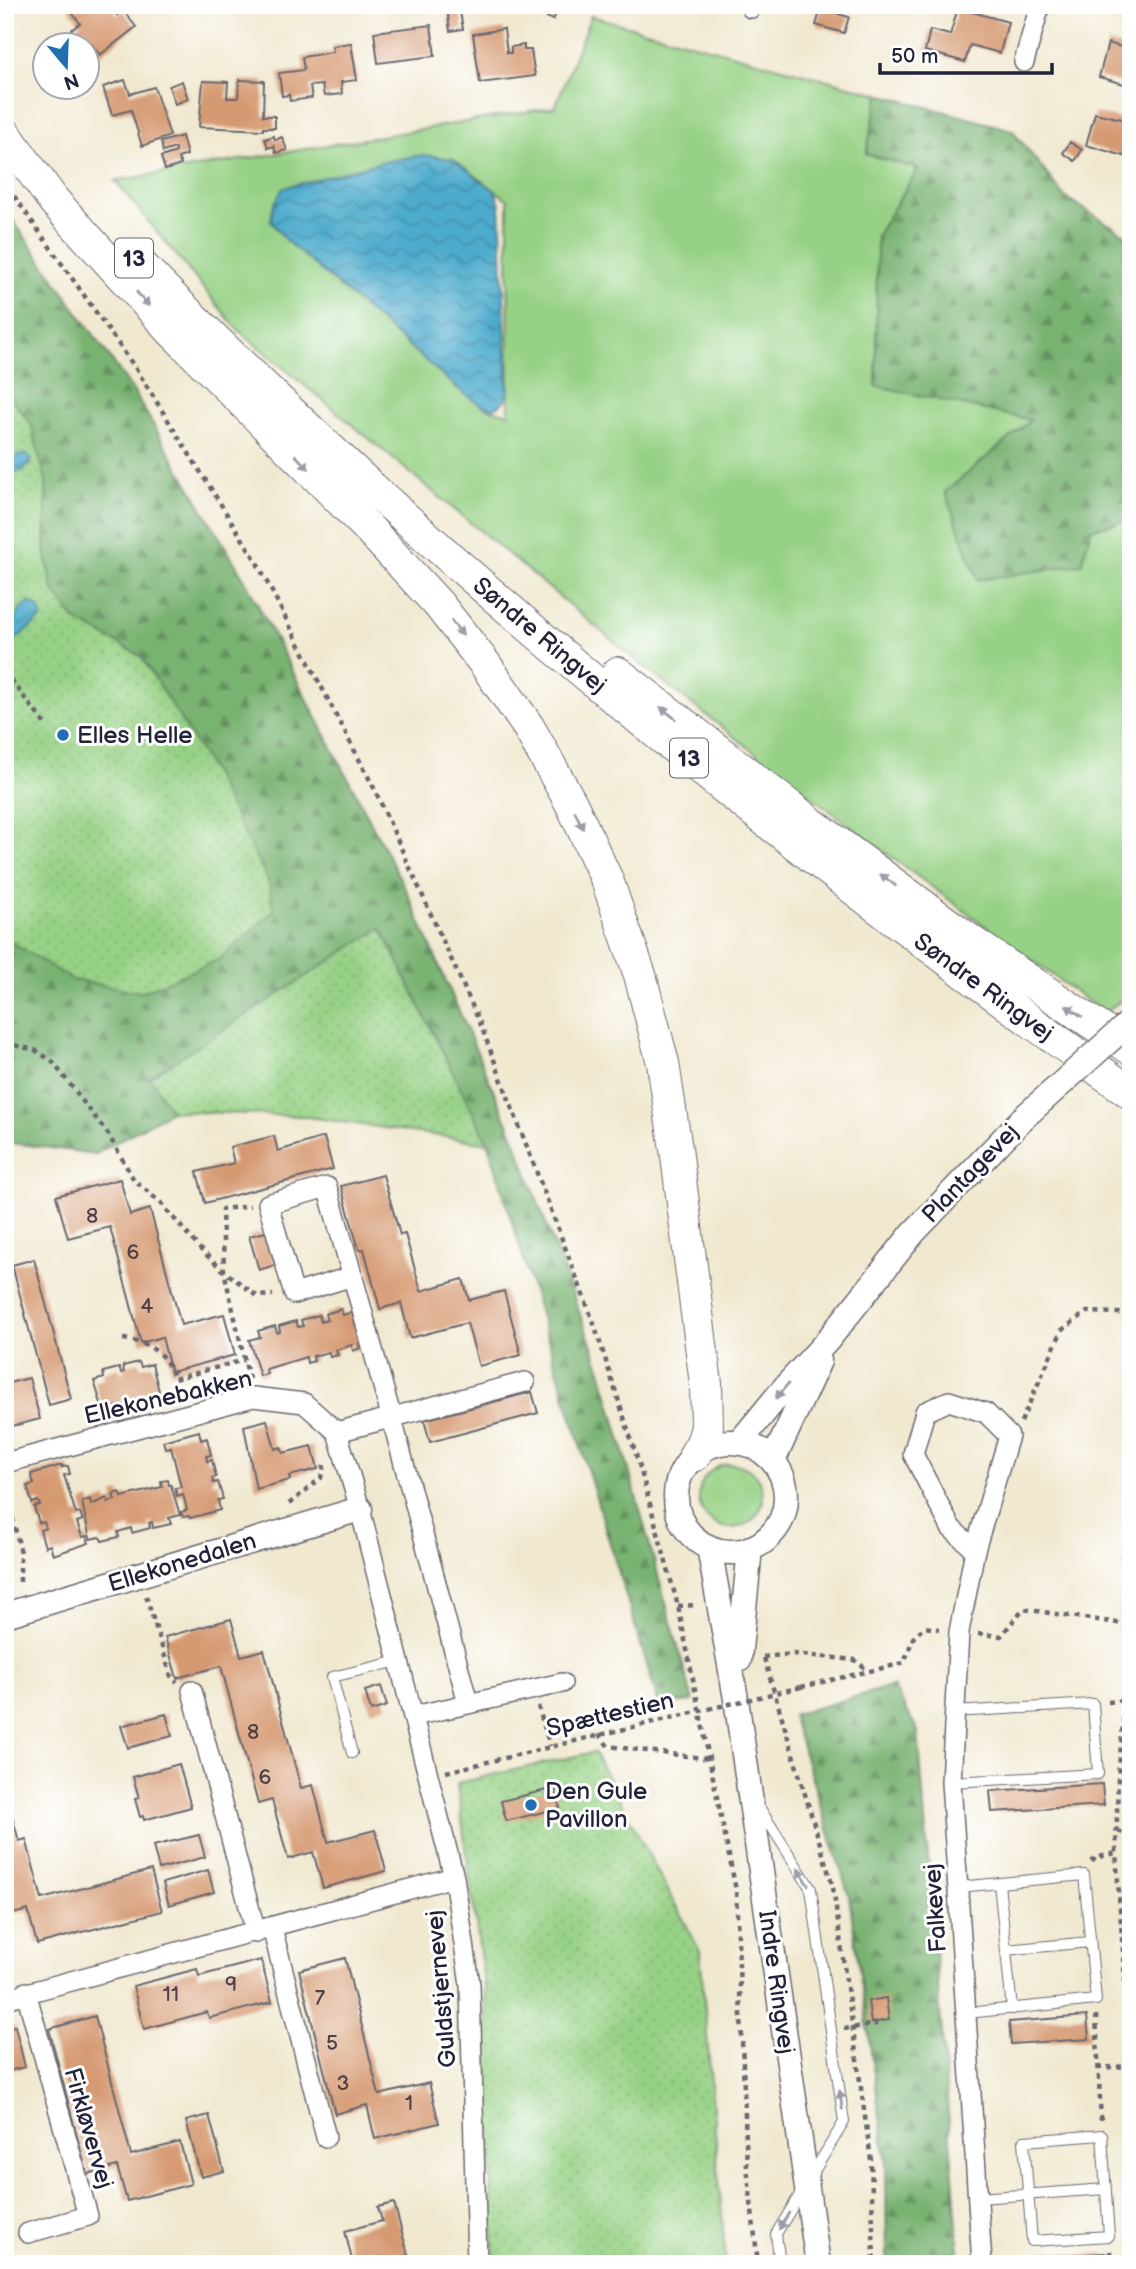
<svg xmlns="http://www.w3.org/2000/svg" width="1136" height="2269" font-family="'Balsamiq Sans',sans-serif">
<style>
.grass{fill:#97d185;stroke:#5c7a60;stroke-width:2;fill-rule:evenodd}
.forest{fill:url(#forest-firs);stroke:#4e6a56;stroke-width:2}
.park{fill:url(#park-dots);stroke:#5c7a60;stroke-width:2}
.water{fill:url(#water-waves);stroke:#386784;stroke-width:2}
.building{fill:#d69a72}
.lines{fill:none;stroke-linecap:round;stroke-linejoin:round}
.service-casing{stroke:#6a676f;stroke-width:12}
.minor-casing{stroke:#6a676f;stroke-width:22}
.tertiary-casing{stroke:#6a676f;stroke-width:27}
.primary-casing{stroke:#6a676f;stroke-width:34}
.path{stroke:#6a676f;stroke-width:4.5;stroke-dasharray:5 5;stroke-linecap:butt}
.service{stroke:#fff;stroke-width:10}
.minor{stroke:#fff;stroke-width:19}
.tertiary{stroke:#fff;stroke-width:24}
.primary{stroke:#fff;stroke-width:32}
.tertiary-bridge-casing{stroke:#6a676f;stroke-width:27;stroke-linecap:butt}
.path-bridge{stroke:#6a676f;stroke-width:4.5;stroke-dasharray:5 5;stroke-linecap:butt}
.tertiary-bridge{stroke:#fff;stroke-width:24}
.oneway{fill:#9c9ca7}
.poi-dot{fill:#1f6fb2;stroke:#fff;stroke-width:2.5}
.labels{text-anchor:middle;stroke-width:6;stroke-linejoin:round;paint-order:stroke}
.number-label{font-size:21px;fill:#4f4049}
.shield{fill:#fff;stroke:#646476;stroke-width:2}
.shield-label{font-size:23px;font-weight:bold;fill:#22223b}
.street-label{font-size:24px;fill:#22223b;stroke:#fff}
.poi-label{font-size:24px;fill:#22223b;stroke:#fff;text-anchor:start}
</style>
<defs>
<pattern id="forest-firs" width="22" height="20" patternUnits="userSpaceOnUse" patternTransform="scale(1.75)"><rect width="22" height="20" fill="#79b372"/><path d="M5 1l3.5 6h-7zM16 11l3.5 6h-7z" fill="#63915f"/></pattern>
<pattern id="park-dots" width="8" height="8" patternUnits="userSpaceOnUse" patternTransform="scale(1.75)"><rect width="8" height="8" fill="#97d185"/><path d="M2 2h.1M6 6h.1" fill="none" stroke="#82b374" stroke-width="1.8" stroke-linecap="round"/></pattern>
<pattern id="water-waves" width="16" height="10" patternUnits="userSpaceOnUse" patternTransform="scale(1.75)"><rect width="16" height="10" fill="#4eaccd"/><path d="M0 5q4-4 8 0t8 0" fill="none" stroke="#408ca8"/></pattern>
</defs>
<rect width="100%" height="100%" fill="#fff"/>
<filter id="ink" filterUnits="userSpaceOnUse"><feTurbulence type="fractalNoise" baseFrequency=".0143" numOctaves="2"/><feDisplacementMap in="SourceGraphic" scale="14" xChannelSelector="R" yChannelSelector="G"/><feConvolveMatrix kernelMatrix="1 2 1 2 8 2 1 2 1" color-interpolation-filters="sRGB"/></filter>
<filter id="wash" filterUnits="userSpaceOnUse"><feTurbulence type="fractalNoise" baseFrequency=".00686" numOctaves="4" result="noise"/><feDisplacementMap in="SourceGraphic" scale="28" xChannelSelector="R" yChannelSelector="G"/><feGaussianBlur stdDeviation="1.57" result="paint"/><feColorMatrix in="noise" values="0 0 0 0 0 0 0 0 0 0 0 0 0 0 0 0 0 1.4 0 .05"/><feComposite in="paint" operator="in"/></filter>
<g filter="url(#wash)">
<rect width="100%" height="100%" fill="#f0e8cf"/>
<path class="grass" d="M591,16L879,94L866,154L918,169L877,236L1032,420L1091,529L1131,519V993L1104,1013L868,840L648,670L238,330L115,181L555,107ZM453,159L508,200L509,414L487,408L462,392L286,240L271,221Z
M699 1496a32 32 0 1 1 64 0a32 32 0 1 1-64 0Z"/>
<path class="forest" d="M879,94L1012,130L1065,197L1131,238V519L1091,529L1082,564L978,580L945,492L1031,420L876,386L877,235L918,169L866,154Z
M5,209L132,389L246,582L407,892L513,1135L601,1370L693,1701L659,1704L488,1143L381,928L151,1077L171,1111L96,1154L5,1142V938L73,980L141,656L75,620L53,590L45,551L46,481L31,424L5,390Z
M893,1686L918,1731L960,2264H887L886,2159L849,1896L792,1715Z"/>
<path class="park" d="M5,390L31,424L46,481L45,551L53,590L75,620L141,656L207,762L268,880L274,911L218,960L142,992L73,980L5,938Z
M381,928L488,1143L301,1116L171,1111L150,1077Z
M594,1752L700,1951L726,2264H494L485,1990L457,1783Z"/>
<path class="water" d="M423,155L453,159L495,191L500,204L508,394C496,420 479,403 462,392L286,240L271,221L273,207L283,188L382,162Z
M25,454L32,459C28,471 16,473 5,475V460Z
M29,602C37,606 42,609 42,618L11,643L5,645C5,633 19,609 29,602Z"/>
<g id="blocks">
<path class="building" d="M66,5H110L117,15L123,10L136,27L100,55L90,42L86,46H80L69,32L80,23Z
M537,5H561L553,20L542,15L544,12L536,8Z
M799,5H841L838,14L849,17L844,33L816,25L820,12Z
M1122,5H1131V15L1120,12Z
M459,6L463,29L450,31L447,8Z
M958,8L1008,22L1000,53L970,45L965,62L925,51L930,30L950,35Z
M431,25L435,56L378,63L374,32Z
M504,29L507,53H511V47L524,45V50H531L535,76L480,83L473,34Z
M1130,30L1131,86L1099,77L1108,43L1125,48Z
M351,43L357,80L341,82L342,94L324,96L322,85L310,86L312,98L290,101L289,95L282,96L279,73L304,70L302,57L333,52L332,46Z
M125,80L130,94L154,87L170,136L142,146L131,110L112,115L103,87Z
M239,80L264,81L263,116H275V128H263V130L199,127L203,81L228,82L227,98H238Z
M182,81L188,99L175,104L169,86Z
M1095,113L1131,121V158L1086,145Z
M182,136L187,155L178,158L181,165L165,170L161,157L176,152L175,148L163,152L161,142Z
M274,136L275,140L282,137L287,150L276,153L274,146L268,148L265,139Z
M1070,142L1082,150L1075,161L1063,153Z
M274,1136L278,1151L324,1137L333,1169L205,1203L197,1172L234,1163L230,1147Z
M383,1175L400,1235L405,1234L421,1291L463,1279L469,1300L504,1291L521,1355L479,1366L467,1323L410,1338L401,1303L380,1309L364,1249L359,1250L341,1186Z
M120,1179L130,1215L150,1209L181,1325L224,1314L235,1355L171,1372L162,1337L141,1343L110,1227L68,1238L56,1196Z
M266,1232L275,1265L259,1270L249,1236Z
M34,1259L71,1399L49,1405L12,1265Z
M341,1309L343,1315L352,1312L361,1343H359L360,1348L353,1351L352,1345L336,1350L338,1355L330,1357L329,1352L313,1356L314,1361L307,1363L306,1357L266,1369L267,1374L260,1376L249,1340L260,1337L258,1331L275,1326L277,1333L280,1332L279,1326L296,1321L298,1327L303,1326L301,1320L319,1315L321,1322L327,1320L325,1314Z
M139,1362L141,1367L152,1364L160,1395L157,1396L159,1401L153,1403L152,1398L111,1408L113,1414L105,1416L94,1381L104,1378L103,1372L119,1368L121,1373L124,1372L123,1366Z
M29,1378L40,1419L5,1428V1384Z
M532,1392L538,1413L430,1442L424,1420Z
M267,1420L275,1449L281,1447L283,1453L312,1446L318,1469L289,1476L290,1480L256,1489L244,1426Z
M199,1431L201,1440L207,1438L211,1455L206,1456L207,1461L212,1460L216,1477L212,1478L213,1483L218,1482L223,1499L218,1500L220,1510L190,1518L189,1516L183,1517L181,1512L187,1510L183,1494L177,1496L175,1488L181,1487L171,1447L165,1448L163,1441Z
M62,1465V1467L68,1466L70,1474L64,1475L76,1514L80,1513L83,1520L77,1522L82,1537L86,1536L89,1543L53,1555L50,1545L45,1547L40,1530L46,1528L44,1522L39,1523L34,1507L40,1505L38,1501L32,1503L27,1486L34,1484L31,1474Z
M168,1480L169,1485H171L180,1515L169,1518L171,1524L153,1528L152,1522L149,1523L150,1528L132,1533L131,1528L118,1532L119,1537L102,1541L100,1537L90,1539L82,1502L90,1499L91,1505L107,1498L108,1502L115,1500L113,1494L120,1492L122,1497L162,1487L161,1481Z
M1131,1536V1561L1121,1557Z
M231,1619L241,1656L264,1650L301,1788L313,1785L328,1842L375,1830L386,1871L323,1888L313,1852L288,1859L272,1800L258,1804L221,1666L177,1678L165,1637Z
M381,1686L387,1706L371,1711L365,1691Z
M166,1714L172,1736L128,1748L121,1726Z
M179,1764L191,1807L144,1820L143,1816L140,1817L135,1799L139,1798L133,1777Z
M1102,1784L1104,1805L992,1812L990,1791Z
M555,1788L560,1808L506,1821L501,1801Z
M5,1791L19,1841L26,1839L42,1899L151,1870L162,1911L37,1944L28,1910L5,1916Z
M199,1835L205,1857L159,1869L153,1846Z
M208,1870L214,1892L169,1905L163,1883Z
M345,1958L379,2095L429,2083L439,2123L375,2139L367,2105L335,2114L299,1970Z
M261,1960L272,2002L209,2018L207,2012L144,2029L133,1986L197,1969L199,1976Z
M886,1998L889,2020L871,2023L868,2001Z
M95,2016L131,2155L180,2142L191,2184L127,2201L117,2166L87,2174L49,2029Z
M1087,2016L1089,2039L1011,2044L1009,2022Z
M15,2026L25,2067L5,2072V2028Z
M209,2115L224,2171L201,2177L186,2121Z
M394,2203L410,2262L384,2264L382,2257L353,2264L345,2231L382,2221L378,2207Z
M1105,2253L1106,2264H1029V2257Z"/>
</g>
</g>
<g filter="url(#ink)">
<use href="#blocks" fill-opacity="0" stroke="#6a676f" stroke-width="2"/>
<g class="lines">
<g class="service-casing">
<path id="service" d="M352,1753L332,1677L399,1661
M951,1782L1098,1774L1093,1704L954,1712
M759,1807L811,1889L844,2122L810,2178
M999,1883L1012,2009
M959,1887L1084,1875L1096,2000L967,2013
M1006,1950L1090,1942
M1102,2135L1109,2236L1032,2241L1024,2141Z
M978,2198L1106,2189
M780,2264L776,2234L802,2191"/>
</g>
<g class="minor-casing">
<path id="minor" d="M751,8V5
M1024,62L1040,5
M353,1276L294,1294L268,1204L327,1187C377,1358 422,1531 468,1703
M337,1432L525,1382
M5,1463L253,1397L304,1403L337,1432L360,1509L454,1877L470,1984L477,2264
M975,1550L951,1528L913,1454L925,1412L949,1401L986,1413L1009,1436L975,1550L959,1632L951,1782L982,2264
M192,1691L256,1933
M414,1716L562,1683
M272,1928L326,2137
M26,1992L88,2216L28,2233
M5,1999L454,1877"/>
</g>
<g class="tertiary-casing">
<path id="tertiary" d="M676 1497a55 55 0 1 1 110 0a55 55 0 1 1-110 0Z
M739,1443L785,1387L827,1341L913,1233L1022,1119
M773,1461L819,1361
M709,1547L736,1699L818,2264
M5,1615L360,1509
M739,1660L750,1548"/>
</g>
<g class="primary-casing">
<path id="primary" d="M5,134L53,200L171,330L368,528L439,605L485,664L529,728L571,803L607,880L640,975L663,1063L677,1156L706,1384L707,1427L703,1441L695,1455
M140,264C214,341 291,413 369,485C609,704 865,905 1131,1093
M618,673L811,823L975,944L1131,1049"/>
</g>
<path class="path" d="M14,196L136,369L255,559L374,788L480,1023L593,1321L639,1464L678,1606L736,1890L747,2166L758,2264
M5,672L47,727
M5,1043L35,1050L52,1061L108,1134L134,1180L161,1203L201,1250L224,1271L257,1296L273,1295
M123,1339C148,1342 168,1354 174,1379L244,1360
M249,1379L224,1271L222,1209L250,1206
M1021,1422L1062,1330L1087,1312L1119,1313L1131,1318
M5,1489L20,1548V1587
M289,1504L321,1478L324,1465
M146,1596L171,1676L177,1682
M678,1606L697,1605
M978,1634L1001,1636L1023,1609L1131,1625
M1131,1638L1118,1777L1116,1853L1131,2064
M763,1657L793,1654L855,1660L867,1670
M764,1658L833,1887L871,2160L874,2264
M801,1687L904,1663L913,1638L924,1627L939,1629
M1108,1702L1125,1700L1131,1697
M538,1706L550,1746
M599,1734L608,1746L710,1759
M446,1772L650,1723
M1118,1831L1131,1836
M1092,1862L1095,1858L1116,1853
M1096,2015L1101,2122
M844,2029L877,2024
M1097,2068L1131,2066
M1110,2251L1111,2264"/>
<use href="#service" class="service"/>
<use href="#minor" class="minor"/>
<use href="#tertiary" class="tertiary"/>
<use href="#primary" class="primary"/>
<g class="tertiary-bridge-casing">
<path id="tertiary-bridge" d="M1022,1119L1131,1021"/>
</g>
<path class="path-bridge" d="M650,1723L801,1687"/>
<use href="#tertiary-bridge" class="tertiary-bridge"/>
</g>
<defs><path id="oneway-solid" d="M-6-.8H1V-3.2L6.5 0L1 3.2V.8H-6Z" transform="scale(1.75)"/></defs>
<g class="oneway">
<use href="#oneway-solid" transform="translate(143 299) rotate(48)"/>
<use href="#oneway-solid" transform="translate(302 462) rotate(45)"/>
<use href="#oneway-solid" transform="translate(457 628) rotate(52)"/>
<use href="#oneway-solid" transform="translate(668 713) rotate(-142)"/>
<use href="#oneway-solid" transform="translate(579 820) rotate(65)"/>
<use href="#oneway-solid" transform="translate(888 880) rotate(-143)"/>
<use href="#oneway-solid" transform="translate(1074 1011) rotate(-146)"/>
<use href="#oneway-solid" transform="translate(782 1391) rotate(130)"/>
<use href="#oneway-solid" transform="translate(803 1877) rotate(-122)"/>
<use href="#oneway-solid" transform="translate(841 2100) rotate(-98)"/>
<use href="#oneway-solid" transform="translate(784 2221) rotate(121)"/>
</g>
</g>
<g class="poi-dot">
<circle cx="63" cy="735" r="7"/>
<circle cx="531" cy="1805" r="7"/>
</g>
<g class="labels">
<g class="number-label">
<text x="92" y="1223">8</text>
<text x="133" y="1259">6</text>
<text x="147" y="1313">4</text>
<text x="253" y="1739">8</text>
<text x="265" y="1784">6</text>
<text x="231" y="1991">9</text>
<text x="171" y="2001">11</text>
<text x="320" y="2005">7</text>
<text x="332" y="2050">5</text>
<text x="343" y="2090">3</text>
<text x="409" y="2110">1</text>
</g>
<g class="shield">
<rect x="115" y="238.5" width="38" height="39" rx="5"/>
<rect x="670" y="738.5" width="38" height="39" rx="5"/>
</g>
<g class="shield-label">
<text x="134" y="266">13</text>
<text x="689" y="766">13</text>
</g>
<g class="street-label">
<text transform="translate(540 635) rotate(40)" y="8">Søndre Ringvej</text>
<text transform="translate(984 987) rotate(36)" y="8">Søndre Ringvej</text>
<text transform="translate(970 1173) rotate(-46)" y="8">Plantagevej</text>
<text transform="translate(168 1397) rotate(-13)" y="8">Ellekonebakken</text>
<text transform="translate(182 1562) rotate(-17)" y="8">Ellekonedalen</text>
<text transform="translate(610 1714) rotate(-13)" y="8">Spættestien</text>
<text transform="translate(935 1908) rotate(-94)" y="8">Falkevej</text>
<text transform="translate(777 1982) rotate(82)" y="8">Indre Ringvej</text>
<text transform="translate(441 1989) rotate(-95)" y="8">Guldstjernevej</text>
<text transform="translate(89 2128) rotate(74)" y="8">Firkløvervej</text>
</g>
<g class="poi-label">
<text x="77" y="743">Elles Helle</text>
<text x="545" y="1799">Den Gule<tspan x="545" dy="28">Pavillon</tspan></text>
</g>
</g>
<rect width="1136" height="2269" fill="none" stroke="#fff" stroke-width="28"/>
<g transform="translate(66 66) rotate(161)"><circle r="33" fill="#ffffff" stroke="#a7a7b1" stroke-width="2"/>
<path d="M0-5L12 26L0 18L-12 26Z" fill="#1f6fb2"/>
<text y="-10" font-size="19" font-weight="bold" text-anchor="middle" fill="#22223b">N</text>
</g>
<path d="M880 63v10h172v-10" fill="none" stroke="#22223b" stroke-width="3.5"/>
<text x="891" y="63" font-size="21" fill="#22223b" stroke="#ffffff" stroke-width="5" paint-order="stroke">50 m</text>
</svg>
